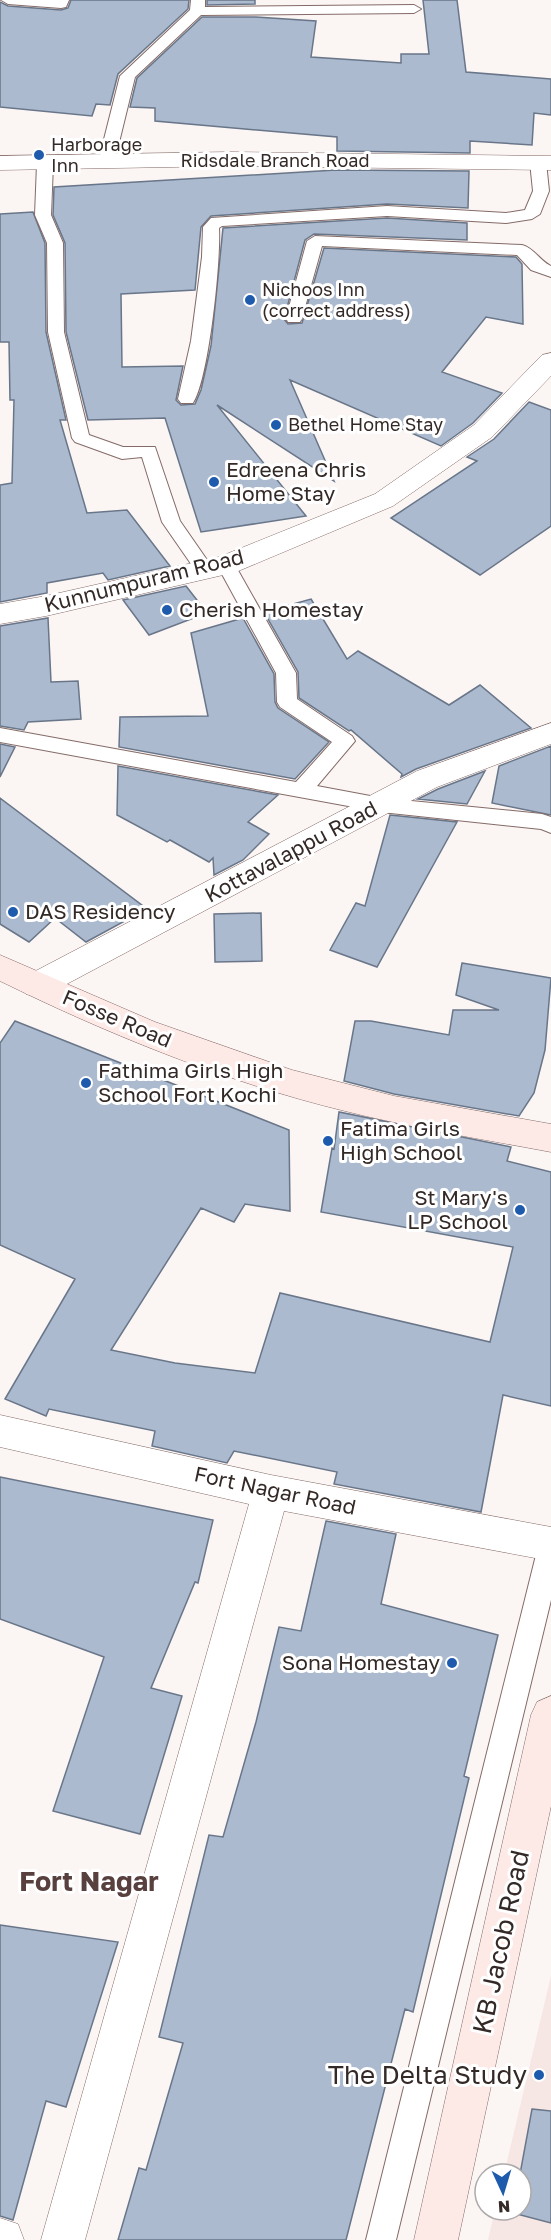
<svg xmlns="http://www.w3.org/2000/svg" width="551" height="2240" font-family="'Golos Text',sans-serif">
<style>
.built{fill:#f6e6e4}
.building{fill:#abbace;stroke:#697689;stroke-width:1.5}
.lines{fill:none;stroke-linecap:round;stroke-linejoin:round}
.lane-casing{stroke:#846b67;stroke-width:2}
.street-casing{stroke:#846b67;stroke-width:1}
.secondary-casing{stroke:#846b67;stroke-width:1}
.lane{fill:#fff;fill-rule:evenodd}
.street{fill:#fff;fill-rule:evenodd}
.secondary{fill:#fde9e6;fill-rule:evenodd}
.poi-dot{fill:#1e5bac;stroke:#fff;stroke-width:2}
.labels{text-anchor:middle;stroke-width:6;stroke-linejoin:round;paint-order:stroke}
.far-poi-label{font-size:18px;fill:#332927;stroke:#fff;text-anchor:start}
.far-street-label{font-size:18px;fill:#332927;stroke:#fff}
.poi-label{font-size:21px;fill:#332927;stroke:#fff;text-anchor:start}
.street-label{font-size:21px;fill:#332927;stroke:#fff}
.near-street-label{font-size:26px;fill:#332927;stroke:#fff}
.near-poi-label{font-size:26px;fill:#332927;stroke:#fff;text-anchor:end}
.near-neighbourhood-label{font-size:27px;font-weight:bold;fill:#57403d;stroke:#fff}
</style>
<rect width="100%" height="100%" fill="#fbf5f4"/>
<path class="built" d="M551,1976V2240H488L495,2210H521V2174H504Z"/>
<path class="building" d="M71,0H189L188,9L118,74L110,105L96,104L92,116L0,107V2L8,6L61,10L68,8Z
M207,0H255V4L207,5Z
M423,0H457L466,72L551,79V115L534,113L532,145L470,141V153L337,151V137L155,121V108L130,107L137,78L202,17H256L316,21L311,57L401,63V54H429Z
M336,170L469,171L468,208L387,204L211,216L201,227L195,290L121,294L122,367L183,366L176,400L181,405L195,404L201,390L211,346L223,228L387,218L467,223V240L314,234L305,240L284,319L288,324L302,323L324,248L516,257L522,264L523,324L486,317L442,372L502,393L473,423L441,446L290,380L334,481L217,405L306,516L201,532L165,418L88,420L66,332L65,243L53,215L54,187Z
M33,212L45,243L46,332L66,420H60L87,513L127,510L170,566L108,580L103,573L47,583V593L0,602V485L12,483L14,400H10L9,342H0V214Z
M529,402L551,410V526L480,575L391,518L477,461L467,457L494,439Z
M186,586L207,613L149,635L123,600Z
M311,599L347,659L358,651L449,705L480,685L531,728L416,769L401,777L402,774L351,730L349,731L299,698L298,672L264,612Z
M48,618L51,682L78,681L81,719L28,722L24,730L0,726V626Z
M243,618L274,674L275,702L278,708L329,742L295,779L119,747L120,717L208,716L191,633Z
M0,744L15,747L0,777Z
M551,746V815L492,803L499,766Z
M118,766L278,795L248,822L269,834L243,860L214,875L213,858L209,862L170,840L167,842L117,815Z
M485,771L467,804L418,799L438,789Z
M0,798L147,909L86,942L55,918L29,942L0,924Z
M390,815L457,822L377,967L330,950L356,903L365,906Z
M261,913L262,961L215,962L214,914Z
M462,963L551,978L545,1050L534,1093L519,1116L394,1094L344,1081L355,1021H371L449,1035L453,1010H499L456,995Z
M15,1021L289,1130L290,1211L245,1204L234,1222L201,1208L111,1350L175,1363L255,1373L280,1293L490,1342L513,1247L321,1212L332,1148L334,1149L339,1112L511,1147L507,1161L551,1172V1406L503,1395L481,1512L334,1484L337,1472L234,1451L227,1463L152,1446L155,1431L49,1409L46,1416L5,1399L75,1279L0,1245V1043Z
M0,1477L213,1520L198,1583L195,1582L151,1688L182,1696L140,1834L53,1811L104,1657L0,1619Z
M326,1521L396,1534L381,1604L498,1635L464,1776L469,1778L413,2012L405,2009L346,2240H118L139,2168L146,2170L183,2043L159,2037L209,1835L223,1837L256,1722L279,1627L301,1631Z
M0,1925L118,1942L66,2107L46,2101L13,2220L0,2216Z
M532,2109L551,2111V2223L513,2213L514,2210H521L520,2174Z"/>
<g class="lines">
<g class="lane-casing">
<path id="lane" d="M1,0H69L66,7L61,8L8,4Z
M191,0H205V7L414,5L421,9L414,13L201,15L135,77L114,163L112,166H100L98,163L120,76L190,10Z
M538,157L546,162L549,191L540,214L532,219L506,223L387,216L222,226L219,228C221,259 209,379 193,403H181L178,399L191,341L202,257L203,227L211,218L387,206L506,213L525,210L533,191L530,162Z
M45,159L53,164L51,215L63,243L64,332L89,435L123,447H155L180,521L214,570L212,574L205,576L198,574L162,522L142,457L122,459L75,442L72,438L48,332L47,243L35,215L37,164Z
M315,236L522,245C534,248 540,261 551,266V277L531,270L517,255L322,246L302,318L300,322H288L286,318L307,241Z
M226,559L233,561L235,565L296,673L297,699L352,736L355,741L317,786L381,798L542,814L551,817V833L541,829L381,812L0,742V728L296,782L332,742L280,707L277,702L276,673L217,565L219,561Z
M551,1535V1600L396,2240H366L538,1547L542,1539Z"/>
</g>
<g class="street-casing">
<path id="street" d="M230,152L551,156V170L230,166L0,170V156Z
M551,353V376L492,437L393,506L236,572L46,616L0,624V604L46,596L219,557L375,494L474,425L542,355Z
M551,723V744L437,787L48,994L37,997L26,994L21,985L26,976L417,771Z
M0,1415L271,1475L551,1527V1561L284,1511L85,2240H41L249,1504L0,1447Z
M0,2218L18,2224L24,2240H0Z"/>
</g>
<g class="secondary-casing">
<path id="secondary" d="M0,955L155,1022L292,1070L394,1096L551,1124V1152C482,1139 413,1128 345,1111C226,1082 110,1035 0,981Z
M551,1696V1806L458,2240H414L531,1715L537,1702Z"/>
</g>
<use href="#lane" class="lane"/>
<use href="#street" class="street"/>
<use href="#secondary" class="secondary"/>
</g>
<g class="poi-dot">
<circle cx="39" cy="155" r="6"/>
<circle cx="250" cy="300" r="6"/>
<circle cx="276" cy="425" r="6"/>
<circle cx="214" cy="482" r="6"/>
<circle cx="167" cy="610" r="6"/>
<circle cx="13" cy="912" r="6"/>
<circle cx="86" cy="1083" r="6"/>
<circle cx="328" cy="1141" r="6"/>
<circle cx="520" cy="1210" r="6"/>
<circle cx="452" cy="1663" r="6"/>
<circle cx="539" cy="2075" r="6"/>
</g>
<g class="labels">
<g class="far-poi-label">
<text x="51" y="151">Harborage<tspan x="51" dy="21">Inn</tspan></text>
<text x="262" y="296">Nichoos Inn<tspan x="262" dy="21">(correct address)</tspan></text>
<text x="288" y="431">Bethel Home Stay</text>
</g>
<g class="far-street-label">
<text x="275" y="167">Ridsdale Branch Road</text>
</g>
<g class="poi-label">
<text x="226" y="477">Edreena Chris<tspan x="226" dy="24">Home Stay</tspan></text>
<text x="179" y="617">Cherish Homestay</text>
<text x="25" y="919">DAS Residency</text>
<text x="98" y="1078">Fathima Girls High<tspan x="98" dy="24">School Fort Kochi</tspan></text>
<text x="340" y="1136">Fatima Girls<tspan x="340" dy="24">High School</tspan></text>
<text x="508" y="1205" text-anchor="end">St Mary's<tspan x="508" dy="24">LP School</tspan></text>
<text x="440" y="1670" text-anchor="end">Sona Homestay</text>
</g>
<g class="street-label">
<text transform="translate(144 581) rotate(-14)" y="7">Kunnumpuram Road</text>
<text transform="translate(291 852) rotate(-28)" y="7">Kottavalappu Road</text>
<text transform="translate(117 1019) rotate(23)" y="7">Fosse Road</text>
<text transform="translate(275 1491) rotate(12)" y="7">Fort Nagar Road</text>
</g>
<g class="near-street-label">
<text transform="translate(501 1942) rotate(-78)" y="9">KB Jacob Road</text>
</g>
<g class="near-poi-label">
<text x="527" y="2084">The Delta Study</text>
</g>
<g class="near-neighbourhood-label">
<text x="89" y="1891">Fort Nagar</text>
</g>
</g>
<g transform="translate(503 2192) rotate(176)"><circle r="28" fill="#ffffff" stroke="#ada9a9" stroke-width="1.5"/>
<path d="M0-4.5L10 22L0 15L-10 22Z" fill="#1e5bac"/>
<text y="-9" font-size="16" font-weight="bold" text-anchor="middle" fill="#332927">N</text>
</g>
</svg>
